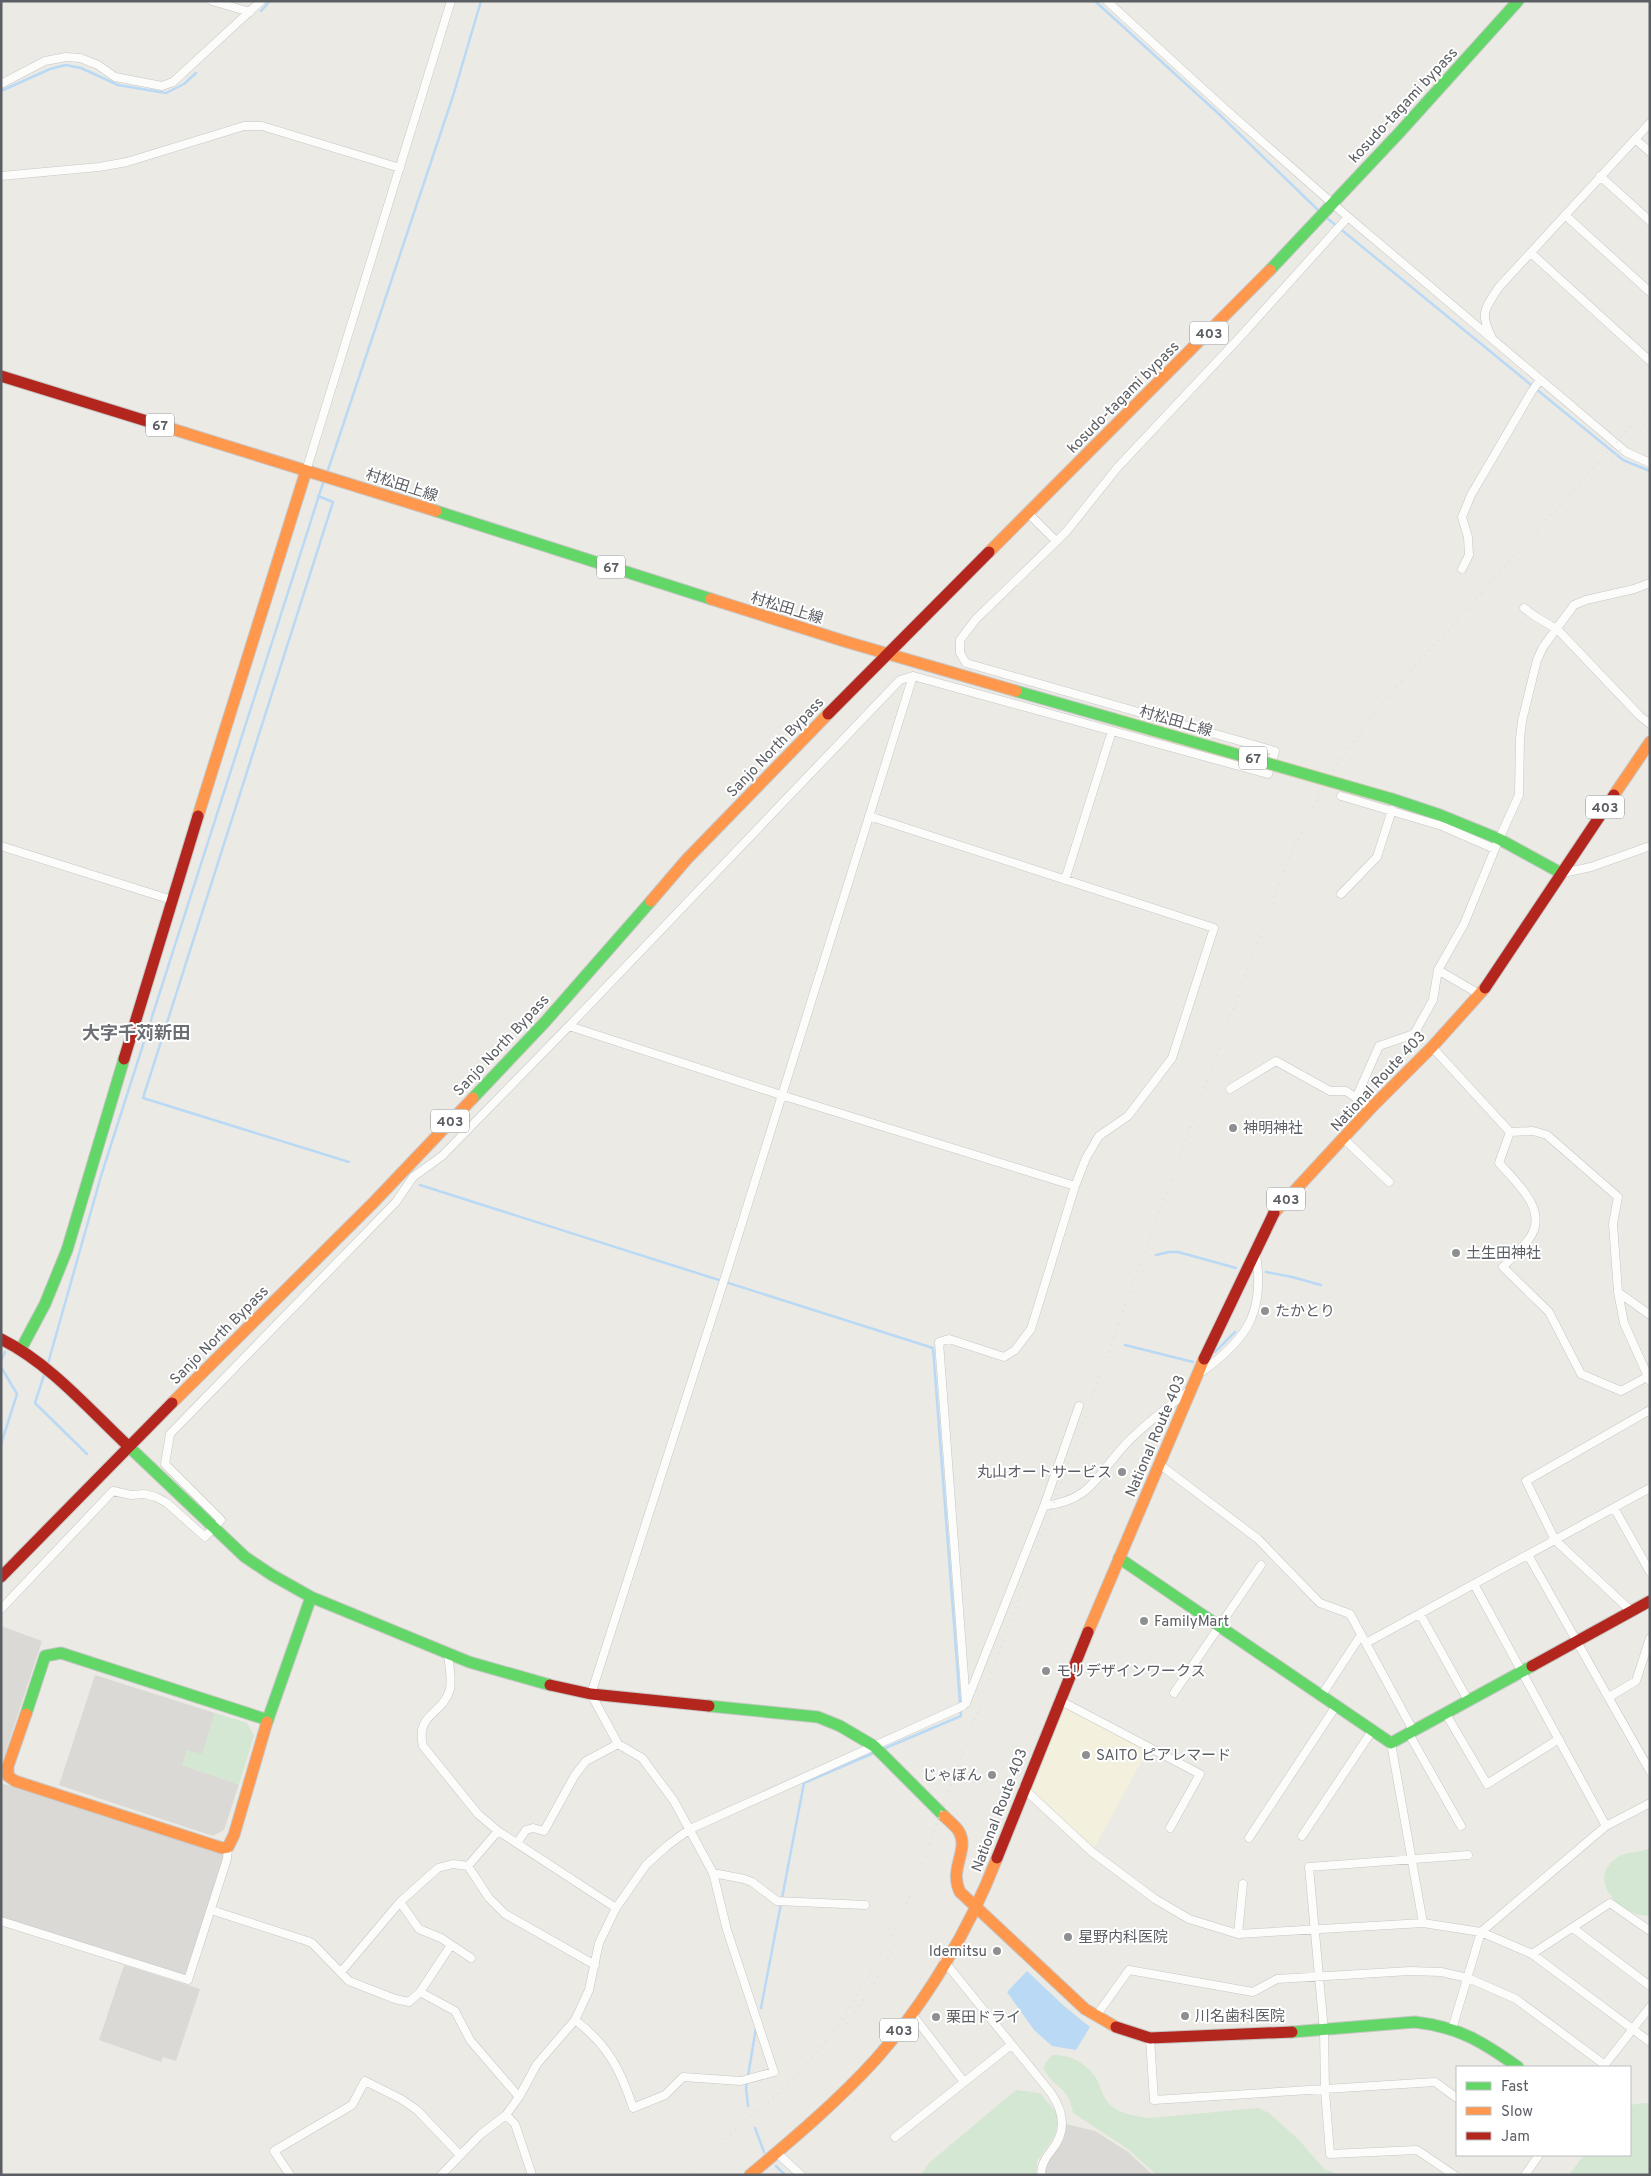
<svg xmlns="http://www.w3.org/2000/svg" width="1651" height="2176" font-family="Overpass,'Noto Sans JP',sans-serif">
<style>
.commercial{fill:#f4f0de}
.industrial{fill:#dbd9d5}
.green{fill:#d3e7d2}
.water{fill:#bad9f4}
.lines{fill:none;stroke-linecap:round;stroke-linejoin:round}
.stream{stroke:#bad9f4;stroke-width:2.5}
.street-casing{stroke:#c6c6c6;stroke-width:9}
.fast-casing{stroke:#c7c7c7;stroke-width:13}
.slow-casing{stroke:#c7c7c7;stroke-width:13}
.jam-casing{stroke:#c7c7c7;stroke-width:13}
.street{stroke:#fcfcfb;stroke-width:8}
.fast{stroke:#63d668;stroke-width:11}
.slow{stroke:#ff974d;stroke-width:11}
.jam{stroke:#b3261e;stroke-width:11}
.rail{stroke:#e2e2e2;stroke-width:2.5;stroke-dasharray:1 6;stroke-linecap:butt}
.fast-bridge-casing{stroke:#d2cbb4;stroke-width:13;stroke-linecap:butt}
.fast-bridge{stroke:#63d668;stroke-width:11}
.poi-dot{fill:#8d8f90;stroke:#fff;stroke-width:2}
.labels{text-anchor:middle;stroke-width:4;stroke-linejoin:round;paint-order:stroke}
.shield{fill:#fff;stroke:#8c8e92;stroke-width:1}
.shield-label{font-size:14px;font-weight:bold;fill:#5b5e63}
.street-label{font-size:15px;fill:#5b5e63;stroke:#fff}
.poi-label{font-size:15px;fill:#5b5e63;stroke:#fff;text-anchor:start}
.quarter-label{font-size:18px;font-weight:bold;fill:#6c7075;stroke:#fff}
</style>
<rect width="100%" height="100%" fill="#ebeae5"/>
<path class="commercial" d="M1059,1700L1149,1748L1092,1852L1023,1788Z"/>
<path class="industrial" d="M1,1626L42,1641L1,1766Z
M95,1675L215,1713L202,1755L182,1765L239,1784L224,1830L213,1836L59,1785Z
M1,1783L224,1855L186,1976H178L1,1917Z
M124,1965L200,1989L176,2061L163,2057L161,2062L99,2040Z
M1066,2124L1095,2131L1128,2152L1153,2175H1043L1044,2166L1061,2141Z"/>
<path class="green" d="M215,1713L247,1723L254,1735L239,1784L182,1765L187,1750L202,1754Z
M1650,1847V1916C1643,1915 1636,1915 1631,1912C1611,1903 1592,1877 1614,1860C1627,1849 1640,1855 1650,1847Z
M1052,2055C1071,2055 1085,2062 1096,2078C1101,2086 1102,2097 1110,2105C1119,2114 1139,2117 1151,2118L1258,2108L1269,2113L1298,2139L1324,2169L1340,2175H1157L1128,2149L1073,2113C1069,2085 1054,2089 1044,2069L1045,2063Z
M1016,2090L1040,2093L1056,2112L1058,2122L1054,2137L1037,2161L1036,2175H921L929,2163Z
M1644,2103L1650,2104V2175H1569L1584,2155H1630V2105Z"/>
<path class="water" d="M1027,1971L1064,2006L1090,2027L1076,2050L1052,2046L1034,2030L1007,1992Z"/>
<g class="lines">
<path class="stream" d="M1095,1L1220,115L1319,211
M261,11L270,1
M1,91L50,69L66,65L81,68L118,85L166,93L184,84L196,73
M1327,218L1623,460L1650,471
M327,473L453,96L481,1
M318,496L333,502L143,1098L349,1162
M420,1185L933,1348L961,1716L883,1749
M1156,1255L1169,1252H1178L1236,1268
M1266,1272L1292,1277L1321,1285
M1125,1345L1193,1362
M1215,1352L1235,1332
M1,1360L5,1352
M1,1367L17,1394L1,1444
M47,1367L101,1176L324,480
M45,1372L35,1403L87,1454
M761,2008L804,1783L876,1752
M748,2106L746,2088L756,2028
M755,2128L764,2152
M776,2166L785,2175"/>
<g class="street-casing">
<path id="street" d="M212,1L250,12
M1107,1L1225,109L1348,217L1626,452L1650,463
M1,84L45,61L66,57L80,58L98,65L115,77L162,86L173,82L261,1
M1635,139L1650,152
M1,176L99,167L127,162L244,126H262L400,168
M1600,176L1650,221
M1565,215L1650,292
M1531,253L1650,361
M1492,338C1479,312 1485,309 1499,287L1650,123
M306,471L451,1
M1028,513L1056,541
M1462,569L1469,555L1468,537L1462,517L1471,495L1532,391L1540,380
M1524,608L1533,615L1558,630L1640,716L1650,724
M1341,796L1442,826L1495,849
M869,816L1214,928L1172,1058L1128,1116L1099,1136L1086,1158L1075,1186L1031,1329L1015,1350L1004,1357L949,1339L939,1342L966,1703
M1,846L172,900
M1563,873L1591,867L1650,846
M1065,880L1112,731
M1341,894L1377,857L1392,810
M1438,970L1479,994
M569,1026L781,1095L1075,1186
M1432,1047L1510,1132L1533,1131L1547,1135L1618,1197L1613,1224L1618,1292L1624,1323L1650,1381
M1230,1089L1276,1061L1330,1091H1346L1371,1108
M1356,1098L1379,1046L1414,1034L1433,1000L1438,970L1464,924L1499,839L1519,795L1520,739L1522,721L1537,660L1543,647L1574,605L1586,600L1634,589L1650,583
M1510,1132L1499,1163C1516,1182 1550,1211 1529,1239C1521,1249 1511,1258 1503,1267L1549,1312L1581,1374L1621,1391L1647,1377
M1344,1139L1389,1182
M1618,1292L1650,1315
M1203,1371C1248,1338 1265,1312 1256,1254
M1159,1464L1258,1539L1320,1603L1350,1614L1414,1732
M1044,1506L1079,1406
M1614,1508L1650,1572
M1528,1555L1650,1771
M1474,1584L1606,1826
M1,1609L113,1491L131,1495L144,1494L156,1497L167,1503L205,1537L221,1520L165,1464L170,1434L396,1202L413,1177L442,1156L569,1026L900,680L913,676L1268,774L1275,751L966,663L960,653V640L976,619L1066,532L1117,468L1241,336L1348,217
M1631,1611L1555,1540L1526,1481L1650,1410
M1420,1614L1469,1702
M1366,1643L1650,1488
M448,1654C449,1665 452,1678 450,1689C443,1715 415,1713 423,1746L478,1814L498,1831L616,1908
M1174,1693L1261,1565
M1321,1696L1361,1635
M1609,1697L1636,1681L1650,1638
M1059,1700L1200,1774L1170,1828
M1446,1714L1487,1784L1559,1739
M1409,1734L1461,1826
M1391,1743L1423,1923
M1023,1788L1092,1852L1155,1899L1189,1919L1238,1934L1423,1923L1481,1932L1532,1954L1650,2042
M1302,1836L1372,1731
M1249,1838L1336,1706
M517,1843L526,1830L533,1828L544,1831L575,1775L586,1761L618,1744
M468,1866L498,1831
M713,1873L744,1879L752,1882L777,1901L865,1905
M400,1902L419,1929L441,1938L471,1958
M211,1910L307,1941L312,1943L349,1981L395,1999L409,2002L420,1992L455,2011L470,2040L519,2097
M1,1921L188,1980L227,1859L228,1847
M1573,1928L1650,1986
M1238,1934L1243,1884
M1532,1954L1610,1903L1650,1931
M944,1961L1051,2093C1064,2112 1067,2132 1051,2151C1045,2158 1041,2165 1041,2175
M341,1972L400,1902L438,1868L453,1864L468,1866L489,1898L505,1914L595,1965
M420,1992L451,1945
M912,2014L964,2082
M1096,2016L1129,1970L1253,1992L1277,1979L1410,1971L1441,1972L1468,1978L1516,1999L1605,2065
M575,2020C607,2044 621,2070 633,2108L665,2095L683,2077L741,2081L774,2072L727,1930L713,1873L674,1801L642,1758L618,1744L591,1694L726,1274L913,676
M1452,2029L1481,1932L1606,1826L1650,1803
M1150,2038L1154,2100L1435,2082L1457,2098
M1603,2067L1650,2007
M506,2115L515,2124L532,2175
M895,2137L1011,2045
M777,2153L801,2175
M290,2175L274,2151L352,2105L365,2081L401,2099L417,2110L460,2155
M441,2175L481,2134L506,2115L519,2097L537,2064L575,2020L589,1990L599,1943L616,1908L646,1865L668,1845L690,1829L963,1706L966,1703L1044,1506C1091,1500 1095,1478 1123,1447C1142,1426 1166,1409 1187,1392
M1454,2175L1417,2150L1330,2154L1325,2090L1324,2031L1309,1867L1468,1855
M1525,2175L1539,2155"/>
</g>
<g class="fast-casing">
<path id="fast" d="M1270,270L1399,133L1518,1
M436,511L711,599
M1016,691L1114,719
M1392,799L1440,815L1499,839L1561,873
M473,1098L545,1022L651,901
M21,1349L45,1304L67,1250L124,1059
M126,1444L245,1557L272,1575L311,1597L469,1662L550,1685
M1119,1558L1391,1743L1532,1666
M709,1706L818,1717L840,1726L874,1746L944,1816
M26,1714L45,1656L61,1653L268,1720
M267,1722L311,1597
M1292,2032L1415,2022C1459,2027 1483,2042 1518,2067"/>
</g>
<g class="slow-casing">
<path id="slow" d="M153,423L436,511
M989,552L1270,270
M711,599L847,642L1016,691
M1614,795L1650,742
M198,816L306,471
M651,901L687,859L828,714
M1274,1213L1371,1108L1432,1047L1485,988
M172,1403L374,1202L473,1098
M1088,1632L1204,1359
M26,1714L8,1766V1776L15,1781L222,1848L228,1847L234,1835L267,1722
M944,1816C948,1820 954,1825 958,1830C971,1849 948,1868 960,1892L1085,2009L1116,2027
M750,2175C794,2138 838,2101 876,2059C927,2001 969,1930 997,1858"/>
</g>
<g class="jam-casing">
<path id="jam" d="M1,376L153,423
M828,714L989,552
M1485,988L1614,795
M124,1059L198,816
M1,1339C49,1363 87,1407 126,1444
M1204,1359L1274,1213
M1,1577L172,1403
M1532,1666L1650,1601
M550,1685L591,1694L709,1706
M997,1858L1088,1632
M1116,2027L1150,2038L1292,2032"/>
</g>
<use href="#street" class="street"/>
<use href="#fast" class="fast"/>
<use href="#slow" class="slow"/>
<use href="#jam" class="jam"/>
<path class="rail" d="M1606,466L1650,418
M847,2024L882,1971L896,1943
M682,2175L781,2091L813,2057L843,2019L898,1924L921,1867L1286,864L1319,795L1333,770L1381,704L1650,405"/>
<g class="fast-bridge-casing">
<path id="fast-bridge" d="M1114,719L1392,799"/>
</g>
<use href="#fast-bridge" class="fast-bridge"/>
</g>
<g class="poi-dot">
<circle cx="1233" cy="1128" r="5"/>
<circle cx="1456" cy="1253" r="5"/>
<circle cx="1265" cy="1311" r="5"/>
<circle cx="1122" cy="1472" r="5"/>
<circle cx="1144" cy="1621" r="5"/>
<circle cx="1046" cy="1671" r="5"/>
<circle cx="1086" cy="1755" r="5"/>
<circle cx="992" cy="1775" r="5"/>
<circle cx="1068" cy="1937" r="5"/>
<circle cx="997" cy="1951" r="5"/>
<circle cx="1185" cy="2016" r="5"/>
<circle cx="936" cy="2017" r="5"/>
</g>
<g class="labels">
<g class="shield">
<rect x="1190" y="321.5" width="38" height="23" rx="4"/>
<rect x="146" y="413.5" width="28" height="23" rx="4"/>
<rect x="597" y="555.5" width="28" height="23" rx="4"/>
<rect x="1239" y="746.5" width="28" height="23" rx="4"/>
<rect x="1586" y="795.5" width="38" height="23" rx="4"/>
<rect x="431" y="1109.5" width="38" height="23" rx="4"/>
<rect x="1267" y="1187.5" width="38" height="23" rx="4"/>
<rect x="880" y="2018.5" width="38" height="23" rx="4"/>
</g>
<g class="shield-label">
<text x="1209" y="338">403</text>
<text x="160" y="430">67</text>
<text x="611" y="572">67</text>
<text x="1253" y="763">67</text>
<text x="1605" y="812">403</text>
<text x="450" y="1126">403</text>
<text x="1286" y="1204">403</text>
<text x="899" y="2035">403</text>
</g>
<g class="street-label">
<text transform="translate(1403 105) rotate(-47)" y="5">kosudo-tagami bypass</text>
<text transform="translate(1123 397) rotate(-45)" y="5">kosudo-tagami bypass</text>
<text transform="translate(402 485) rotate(18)" y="5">村松田上線</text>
<text transform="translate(787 608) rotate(17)" y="5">村松田上線</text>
<text transform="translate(1176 721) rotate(16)" y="5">村松田上線</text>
<text transform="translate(775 747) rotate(-46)" y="5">Sanjo North Bypass</text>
<text transform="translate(501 1045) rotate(-47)" y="5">Sanjo North Bypass</text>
<text transform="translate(1378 1081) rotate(-47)" y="5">National Route 403</text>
<text transform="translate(219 1335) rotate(-45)" y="5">Sanjo North Bypass</text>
<text transform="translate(1155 1436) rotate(-67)" y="5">National Route 403</text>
<text transform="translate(999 1810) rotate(-69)" y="5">National Route 403</text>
</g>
<g class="poi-label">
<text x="1243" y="1133">神明神社</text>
<text x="1466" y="1258">土生田神社</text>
<text x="1275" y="1316">たかとり</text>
<text x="1112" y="1477" text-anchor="end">丸山オートサービス</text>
<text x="1154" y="1626">FamilyMart</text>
<text x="1056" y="1676">モリデザインワークス</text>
<text x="1096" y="1760">SAITO ピアレマード</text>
<text x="982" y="1780" text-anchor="end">じゃぼん</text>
<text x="1078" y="1942">星野内科医院</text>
<text x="987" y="1956" text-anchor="end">Idemitsu</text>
<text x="1195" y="2021">川名歯科医院</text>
<text x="946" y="2022">栗田ドライ</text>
</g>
<g class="quarter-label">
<text x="136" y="1039">大字千苅新田</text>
</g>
</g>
<rect width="1651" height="2176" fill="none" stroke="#5b5e63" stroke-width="5"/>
<rect x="1456" y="2066" width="175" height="90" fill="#ffffff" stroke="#bdbfc1"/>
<rect x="1466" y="2082" width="25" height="8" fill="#63d668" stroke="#bdbfc1"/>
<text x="1501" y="2091" font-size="15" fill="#5b5e63">Fast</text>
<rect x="1466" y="2107" width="25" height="8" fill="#ff974d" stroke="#bdbfc1"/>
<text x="1501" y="2116" font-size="15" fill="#5b5e63">Slow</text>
<rect x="1466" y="2132" width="25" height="8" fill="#b3261e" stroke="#bdbfc1"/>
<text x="1501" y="2141" font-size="15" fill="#5b5e63">Jam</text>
</svg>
